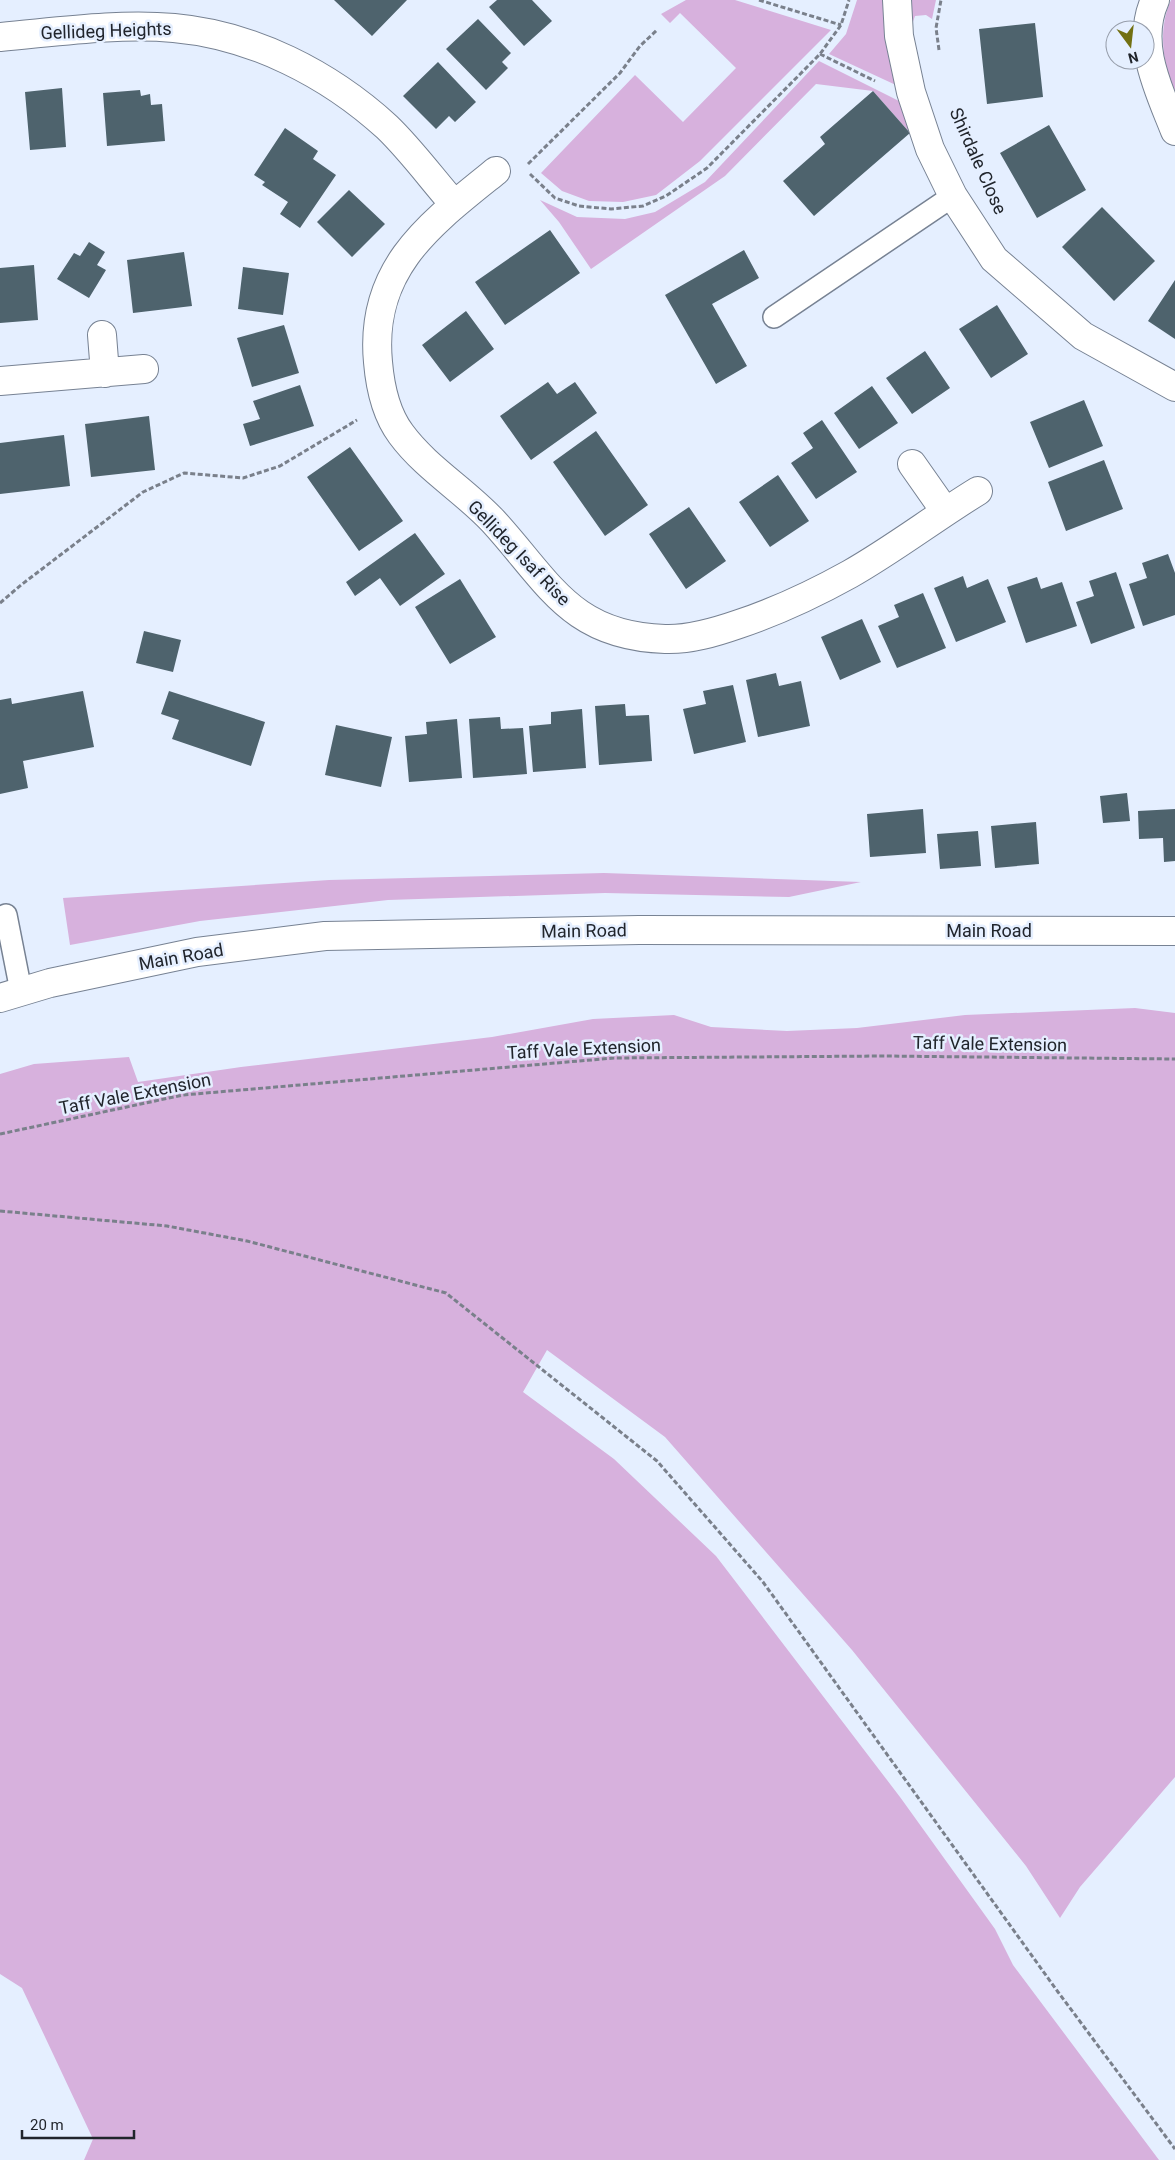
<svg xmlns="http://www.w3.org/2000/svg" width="1175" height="2160" font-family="Roboto,sans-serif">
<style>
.green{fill:#d7b1dd}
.building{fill:#4e636d}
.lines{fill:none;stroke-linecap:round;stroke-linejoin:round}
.lane-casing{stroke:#778293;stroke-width:24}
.street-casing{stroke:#778293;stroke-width:30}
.primary-casing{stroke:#778293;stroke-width:30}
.path{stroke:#7a808b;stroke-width:3;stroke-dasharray:5 2.5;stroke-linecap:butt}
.lane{stroke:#fff;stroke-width:21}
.street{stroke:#fff;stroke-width:28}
.primary{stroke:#fff;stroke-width:28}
.labels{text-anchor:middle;stroke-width:5;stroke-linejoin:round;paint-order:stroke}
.street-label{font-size:18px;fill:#21252c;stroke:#e5efff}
</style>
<rect width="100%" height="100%" fill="#e5efff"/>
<path class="green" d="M686,0H735L831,30L700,161L656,195L623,202L589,201L562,191L541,173L635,75L683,122L736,68L680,13L670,23L661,14Z
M857,0H886L898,86L829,54L846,34Z
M907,0H936L932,19L926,15L915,16L908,36Z
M1171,0H1175V91C1162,64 1158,28 1171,0Z
M819,61L903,103L910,133L873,91L816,84L725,176L591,269L559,222L540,200L577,217L625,219L655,212L705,182Z
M604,873L861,882L789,897L605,893L388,900L200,921L70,945L63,898L329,880Z
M1135,1008L1175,1013V1777L1080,1887L1060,1918L1026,1866L852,1650L665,1437L547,1350L523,1392L614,1459L716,1556L900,1797L995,1929L1013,1965L1159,2160H84L93,2139L22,1988L0,1974V1074L34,1064L129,1057L138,1082L241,1067L492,1037L593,1019L674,1015L711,1027L787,1031L857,1028L965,1015Z"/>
<path class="building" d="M334,0H407L372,36Z
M497,0H532L552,21L524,46L489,7Z
M478,19L511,53L502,62L508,68L486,90L446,49Z
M1035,23L1043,97L987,104L979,29Z
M438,62L476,102L455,122L449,116L436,129L403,96Z
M62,88L66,147L30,150L25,92Z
M140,90L141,96L150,94L151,105L162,104L165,141L107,146L103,93Z
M873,91L910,133L814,216L783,181L825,144L820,137Z
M1049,125L1086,190L1037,218L1000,153Z
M285,128L318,151L313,159L336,175L300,228L280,214L288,202L262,185L265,182L254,175Z
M349,190L385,224L352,257L317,222Z
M1102,207L1155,261L1114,301L1062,247Z
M550,230L580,273L505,325L475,282Z
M89,242L105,252L97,265L106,270L89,298L57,279L74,253L80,256Z
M744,250L759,278L712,304L747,366L716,384L665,295Z
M184,252L192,306L133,313L127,260Z
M34,265L38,320L0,323V268Z
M243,267L289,273L283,315L238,309Z
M1175,280V339L1148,321Z
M997,305L1028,354L991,378L959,329Z
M466,311L494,349L450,382L422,345Z
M284,325L299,373L252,387L237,338Z
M925,351L950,388L912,414L886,378Z
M548,382L557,394L575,382L597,413L531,460L500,416Z
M300,385L314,426L250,446L243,424L260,419L253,401Z
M872,386L898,423L859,449L834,413Z
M1084,400L1103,446L1049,468L1030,422Z
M149,416L155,470L91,477L85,424Z
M822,420L857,472L816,499L791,463L813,448L803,433Z
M596,431L648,505L605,536L553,462Z
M64,435L70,486L0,494V443Z
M350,447L403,521L359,551L307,477Z
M1104,460L1123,509L1066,531L1048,482Z
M778,475L809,521L770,547L739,502Z
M689,507L726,561L686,589L649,534Z
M415,533L445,574L400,606L380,578L355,596L346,582Z
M1168,554L1175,573V615L1143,626L1129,584L1147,578L1142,563Z
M1116,572L1135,628L1091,644L1076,602L1094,596L1089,581Z
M963,576L967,588L988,579L1006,622L956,642L934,588Z
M1037,577L1041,589L1062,582L1077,626L1026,643L1007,587Z
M460,579L496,637L450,664L415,607Z
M923,593L946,648L897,668L878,626L899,617L894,605Z
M862,619L881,662L840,680L821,637Z
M144,631L181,640L173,672L136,663Z
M776,673L779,686L801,681L810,726L758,737L746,680Z
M733,685L746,742L694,754L683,709L706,704L703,691Z
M83,691L94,747L23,761L28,788L0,794V700L11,698L12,704Z
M169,691L265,722L251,766L172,739L179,720L161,714Z
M625,704L626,716L649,715L652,761L599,765L595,706Z
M582,709L586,768L533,772L529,726L551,724V712Z
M500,717L501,729L523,728L527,774L473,778L469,719Z
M457,719L462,778L409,782L405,736L427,734L426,722Z
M336,725L392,737L381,787L325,775Z
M1127,793L1130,821L1103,823L1100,796Z
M923,809L926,853L870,857L867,814Z
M1175,809V861L1164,862L1163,838L1139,839L1138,811Z
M1036,822L1039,864L995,868L991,826Z
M978,831L981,866L940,869L937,834Z"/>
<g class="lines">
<g class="lane-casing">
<path id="lane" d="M774,317L953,196
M6,915L21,991"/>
</g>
<g class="street-casing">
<path id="street" d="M897,0L899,36L911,92L930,149L953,196L994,259L1083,336L1175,387
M1155,0C1135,44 1159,90 1175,131
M0,37C57,32 117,23 174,28C253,35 329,74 387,127C411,150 432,179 454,204
M496,171C430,224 369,268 378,362C380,386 386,414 401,434C426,468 464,490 493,521C549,582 570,636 665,639C690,640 716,632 739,624C778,611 814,594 850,574C894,549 934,518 978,491
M102,335L105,373
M0,381L144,369
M912,464L945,511"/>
</g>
<g class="primary-casing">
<path id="primary" d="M0,998L50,983L197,952L325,936L639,930L1175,931"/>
</g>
<path class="path" d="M759,0L841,25
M939,50L936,28L941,0
M820,54L875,81
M528,164L620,73L640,46L657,30
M530,174L555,198L579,206L611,209L643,206L666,196L707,168L820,54L841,25L849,0
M0,603L21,585L143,492L184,473L243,478L280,466L357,420
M0,1134L183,1095L614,1058L883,1056L1175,1059
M0,1211L167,1226L247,1241L446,1293L657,1461L763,1582L1058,1992L1175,2149"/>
<use href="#lane" class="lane"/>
<use href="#street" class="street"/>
<use href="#primary" class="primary"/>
</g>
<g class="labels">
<g class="street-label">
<text transform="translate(106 31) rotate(-2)" y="6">Gellideg Heights</text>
<text transform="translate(978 161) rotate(66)" y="6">Shirdale Close</text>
<text transform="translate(519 553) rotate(46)" y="6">Gellideg Isaf Rise</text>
<text transform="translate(584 931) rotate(-1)" y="6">Main Road</text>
<text x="989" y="937">Main Road</text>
<text transform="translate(181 957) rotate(-10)" y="6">Main Road</text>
<text transform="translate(990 1044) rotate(1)" y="6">Taff Vale Extension</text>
<text transform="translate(584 1049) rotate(-3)" y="6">Taff Vale Extension</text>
<text transform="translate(135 1094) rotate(-11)" y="6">Taff Vale Extension</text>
</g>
</g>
<g transform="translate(1130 45) rotate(165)"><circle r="24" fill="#e5efff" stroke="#979eab"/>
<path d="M0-4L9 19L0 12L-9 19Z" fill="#727012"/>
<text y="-8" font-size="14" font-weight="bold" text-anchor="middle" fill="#21252c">N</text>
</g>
<path d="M22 2130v8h112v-8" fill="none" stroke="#21252c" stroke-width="2.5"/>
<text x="30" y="2130" font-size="15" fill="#21252c" stroke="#e5efff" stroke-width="4" paint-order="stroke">20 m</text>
</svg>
